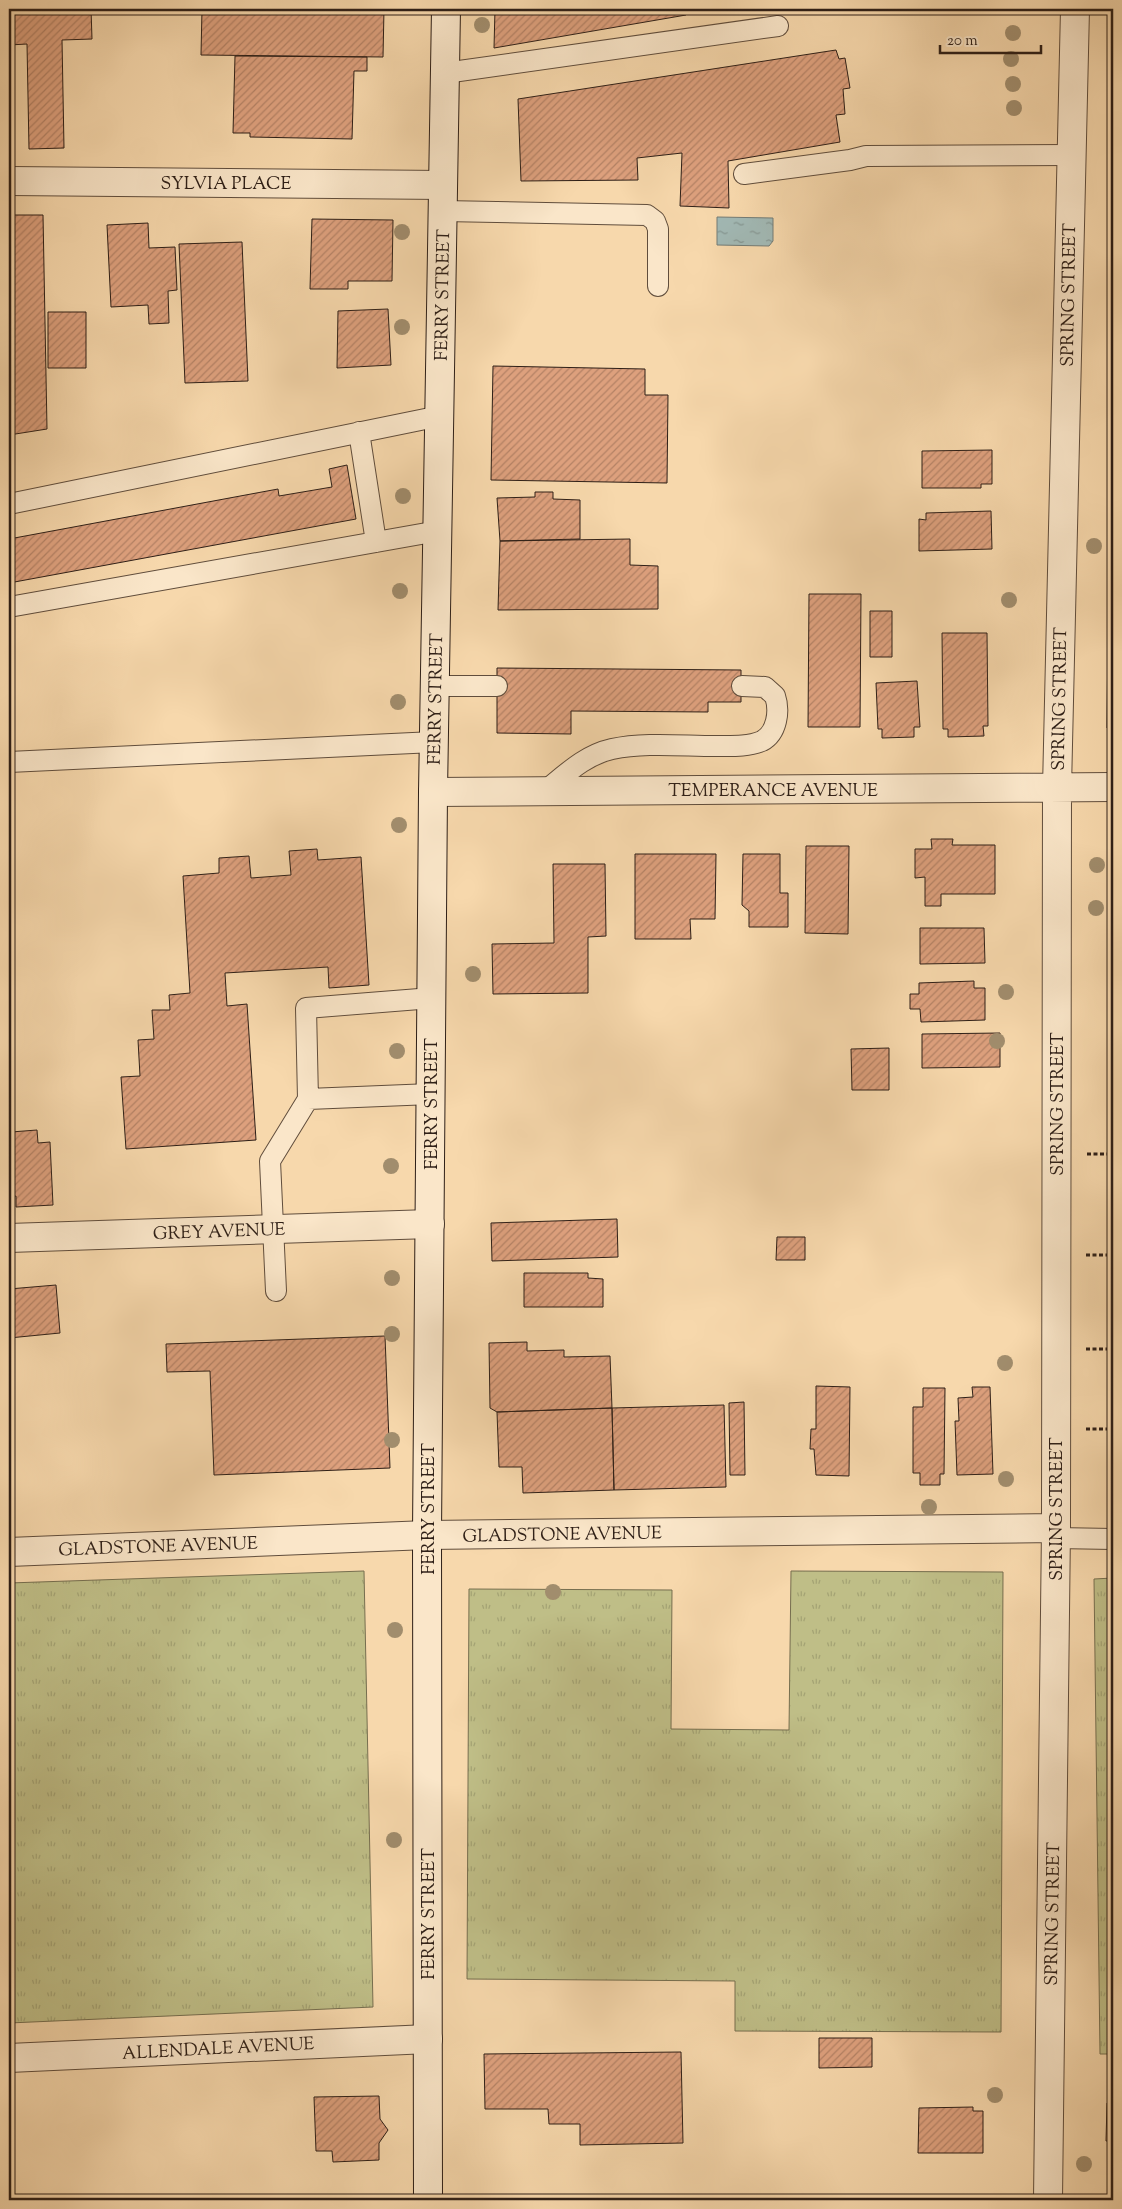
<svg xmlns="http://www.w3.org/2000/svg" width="1122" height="2209" font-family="'Sorts Mill Goudy',serif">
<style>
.grass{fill:url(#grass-tufts);stroke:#766e4f}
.water{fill:url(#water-ripples);stroke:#737b75}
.building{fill:url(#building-hatch);stroke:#2e1f17}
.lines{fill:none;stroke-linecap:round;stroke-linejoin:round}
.lane-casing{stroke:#604d3c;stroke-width:22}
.street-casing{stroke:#604d3c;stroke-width:30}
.secondary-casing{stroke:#2e1f17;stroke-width:30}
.path{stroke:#2e1f17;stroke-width:3;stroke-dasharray:4 2.5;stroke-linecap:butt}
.lane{stroke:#fae6c9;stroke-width:20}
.street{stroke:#fae6c9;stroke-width:28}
.secondary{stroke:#fae6c9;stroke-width:28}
.tree{fill:#a18d6d}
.labels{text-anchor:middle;stroke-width:4;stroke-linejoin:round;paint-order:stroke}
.street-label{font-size:18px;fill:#2e1f17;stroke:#fae6c9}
</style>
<defs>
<pattern id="grass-tufts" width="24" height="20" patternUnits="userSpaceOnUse" patternTransform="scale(1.25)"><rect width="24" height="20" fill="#bfbe87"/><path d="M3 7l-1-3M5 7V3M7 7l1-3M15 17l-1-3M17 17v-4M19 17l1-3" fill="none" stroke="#a4a374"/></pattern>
<pattern id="water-ripples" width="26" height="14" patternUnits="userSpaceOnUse" patternTransform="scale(1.25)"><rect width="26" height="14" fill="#a1b8b4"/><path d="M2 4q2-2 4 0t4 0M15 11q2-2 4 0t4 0" fill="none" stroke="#849591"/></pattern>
<pattern id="building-hatch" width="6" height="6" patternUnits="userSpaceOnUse" patternTransform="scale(1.25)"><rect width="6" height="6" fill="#dda07d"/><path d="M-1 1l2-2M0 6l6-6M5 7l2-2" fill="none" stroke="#b48265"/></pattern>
</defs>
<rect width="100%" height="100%" fill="#f7d8ac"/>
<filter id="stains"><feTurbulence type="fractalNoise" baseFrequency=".004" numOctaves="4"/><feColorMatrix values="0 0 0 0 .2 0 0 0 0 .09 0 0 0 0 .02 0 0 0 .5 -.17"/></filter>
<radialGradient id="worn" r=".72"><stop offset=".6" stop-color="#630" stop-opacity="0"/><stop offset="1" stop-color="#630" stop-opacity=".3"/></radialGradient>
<path class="grass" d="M364,1571L373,2007L9,2023V1583Z
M791,1571L1003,1572L1001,2032L735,2031V1981L467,1979L469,1589L672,1590L671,1729L789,1730Z
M1113,1578V2054H1100L1094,1579Z"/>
<path class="water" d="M717,217L773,218V241L769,246L717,245Z"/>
<path class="building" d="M9,9H91L92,39L62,40L64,148L29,149L27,44L9,45Z
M202,9H384L383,57L201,55Z
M495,9H685L686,15L494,48Z
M836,50L839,59L845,58L850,88L843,89L845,114L836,115L840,142L728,161L729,208L680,206L682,153L637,158L638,180L521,181L518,99Z
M235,56L367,57V71H354L352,139L250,137V133H233Z
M9,215H43L47,429L9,435Z
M312,219L393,220L392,281H348V289H310Z
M148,223L149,248L175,247L177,290L168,291L169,323L149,324L148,305L111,307L107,225Z
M242,242L248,381L185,383L179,244Z
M388,309L391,365L337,368L338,311Z
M48,312H86V368H48Z
M493,366L645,369V395H668L667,483L491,480Z
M992,450V484H981V488H922V451Z
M347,465L356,519L9,583V539L278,489L279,496L332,487L329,469Z
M535,492H553V499L580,500V539L500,541L497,498L535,497Z
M991,511L992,549L919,551V519L926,520V513Z
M630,539V565L658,566V609L498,610L500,541Z
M809,594H861L860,727H808Z
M870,611H892V657H870Z
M1108,629H1113V728H1107Z
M942,633H987L988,726H983L984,736L948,737V729H943Z
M497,668L741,670V702H708V712L571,711V734L497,733Z
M917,681L920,727H914V737L882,738V729H878L876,683Z
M931,839H953L952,845H995V894H941V906H925V877L915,878V849H932Z
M806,846H849L848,934L805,933Z
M317,849L318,860L361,857L369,985L329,988L328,967L225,973L227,1006L247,1004L256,1140L126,1149L121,1077L140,1076L138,1040L154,1039L152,1010H170L169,995L190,993L183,876L219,873V858L249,856L251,878L291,875L289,851Z
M635,854H716L715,919H690L691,939H635Z
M743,854H780V893H788V927H749V911L742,905Z
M553,864H605L606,936L588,937V993L493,994L492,944L554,943Z
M920,928H984L985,963L920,964Z
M974,981V988H985V1020L921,1022L920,1009H910V994H919V983Z
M1000,1033V1067L922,1068V1034Z
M889,1048V1090H852L851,1049Z
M37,1130L38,1143L50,1142L53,1205L16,1207V1196L11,1197L9,1145H12L11,1132Z
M617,1219L618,1257L492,1261L491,1223Z
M777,1237H805V1260H776Z
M524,1273H588V1278L603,1279V1307H524Z
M56,1285L60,1333L9,1338V1289Z
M385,1336L390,1468L214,1475L210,1371L167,1372L166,1344Z
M527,1342V1351L564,1350V1357L610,1356L612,1408L497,1412L490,1408L489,1343Z
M816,1386L850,1387L849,1476L816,1475L814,1449H810L811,1429H816Z
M972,1387H990L993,1474L957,1475L955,1421H959L958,1398L973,1397Z
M923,1388H945L944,1474H940V1485H920V1473H913V1407H923Z
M744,1402L745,1475H730L729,1403Z
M724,1405L726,1487L614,1490L612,1408Z
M612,1408L614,1490L523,1493L522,1467H499L497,1412Z
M819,2038H872V2067L819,2068Z
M681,2052L683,2143L580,2145V2124H549L548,2109H485L484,2054Z
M379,2096L380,2119L388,2130L379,2143V2160L333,2162L332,2151H316L314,2097Z
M1107,2103H1113V2141H1106Z
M973,2107V2111H983V2153H918L919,2108Z"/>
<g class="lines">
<g class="lane-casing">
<path id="lane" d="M445,73L778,26
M744,174L850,160L866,156L1072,155
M443,211L647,215L655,221L658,229V286
M359,432L376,542
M9,504L440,416
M9,607L438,531
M435,686H497
M9,762L434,742
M545,791C566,774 585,755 612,749C645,742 682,746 716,746C731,746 748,747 762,741C777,733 780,711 775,696L765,687L742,686
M431,1094L308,1099L306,1008L432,998
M276,1291L270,1161L308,1099
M1056,1538L1113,1539"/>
</g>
<g class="street-casing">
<path id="street" d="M9,181L443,185
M433,792L1113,787
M9,1238L430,1224
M9,1552L427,1535L1056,1528
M9,2058L428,2039
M1048,2200L1056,1528L1057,788L1075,9"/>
</g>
<g class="secondary-casing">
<path id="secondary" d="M428,2200L427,1535L433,792L446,9"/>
</g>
<path class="path" d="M1087,1154H1113
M1086,1255H1113
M1086,1349H1113
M1086,1429H1113"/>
<use href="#lane" class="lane"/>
<use href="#street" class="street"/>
<use href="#secondary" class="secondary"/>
</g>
<g class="tree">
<circle cx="482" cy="25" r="8"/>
<circle cx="1013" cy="33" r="8"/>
<circle cx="1011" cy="59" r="8"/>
<circle cx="1013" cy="84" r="8"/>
<circle cx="1014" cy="108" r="8"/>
<circle cx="402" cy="232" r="8"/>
<circle cx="402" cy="327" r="8"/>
<circle cx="403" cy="496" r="8"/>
<circle cx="1094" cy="546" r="8"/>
<circle cx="400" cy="591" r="8"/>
<circle cx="1009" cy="600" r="8"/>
<circle cx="398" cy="702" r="8"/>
<circle cx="399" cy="825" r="8"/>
<circle cx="1097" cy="865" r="8"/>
<circle cx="1096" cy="908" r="8"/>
<circle cx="473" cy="974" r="8"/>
<circle cx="1006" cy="992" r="8"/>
<circle cx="997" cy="1041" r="8"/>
<circle cx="397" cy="1051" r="8"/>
<circle cx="391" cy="1166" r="8"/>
<circle cx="392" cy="1278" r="8"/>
<circle cx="392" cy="1334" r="8"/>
<circle cx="1005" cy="1363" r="8"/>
<circle cx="392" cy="1440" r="8"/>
<circle cx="1006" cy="1479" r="8"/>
<circle cx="929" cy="1507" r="8"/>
<circle cx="553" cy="1592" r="8"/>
<circle cx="395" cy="1630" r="8"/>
<circle cx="394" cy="1840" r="8"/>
<circle cx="995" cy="2095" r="8"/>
<circle cx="1084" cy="2164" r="8"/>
</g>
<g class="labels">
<g class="street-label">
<text x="226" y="189">SYLVIA PLACE</text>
<text transform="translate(442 295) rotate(-89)" y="6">FERRY STREET</text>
<text transform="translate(1068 295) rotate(-89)" y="6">SPRING STREET</text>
<text transform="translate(435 699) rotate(-89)" y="6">FERRY STREET</text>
<text transform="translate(1059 699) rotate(-89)" y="6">SPRING STREET</text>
<text x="773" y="796">TEMPERANCE AVENUE</text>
<text transform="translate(431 1104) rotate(-90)" y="6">FERRY STREET</text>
<text transform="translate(1057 1104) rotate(-90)" y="6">SPRING STREET</text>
<text transform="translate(219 1231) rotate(-2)" y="6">GREY AVENUE</text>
<text transform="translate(428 1509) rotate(-90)" y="6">FERRY STREET</text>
<text transform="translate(1056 1509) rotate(-90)" y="6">SPRING STREET</text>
<text transform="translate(562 1534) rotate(-1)" y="6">GLADSTONE AVENUE</text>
<text transform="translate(158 1546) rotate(-2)" y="6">GLADSTONE AVENUE</text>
<text transform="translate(428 1914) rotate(-90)" y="6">FERRY STREET</text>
<text transform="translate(1052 1914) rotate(-89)" y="6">SPRING STREET</text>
<text transform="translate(218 2048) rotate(-3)" y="6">ALLENDALE AVENUE</text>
</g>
</g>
<rect width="1122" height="2209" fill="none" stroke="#f7d8ac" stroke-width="30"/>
<rect x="10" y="10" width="1102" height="2189" fill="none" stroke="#2e1f17" stroke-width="2.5"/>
<rect x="15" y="15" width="1092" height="2179" fill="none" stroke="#2e1f17"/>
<path d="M940 45v8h101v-8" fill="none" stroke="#2e1f17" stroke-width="2.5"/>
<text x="947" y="45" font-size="15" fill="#2e1f17" stroke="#fae6c9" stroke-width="4" paint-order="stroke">20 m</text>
<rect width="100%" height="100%" filter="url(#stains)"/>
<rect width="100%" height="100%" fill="url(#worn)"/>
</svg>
